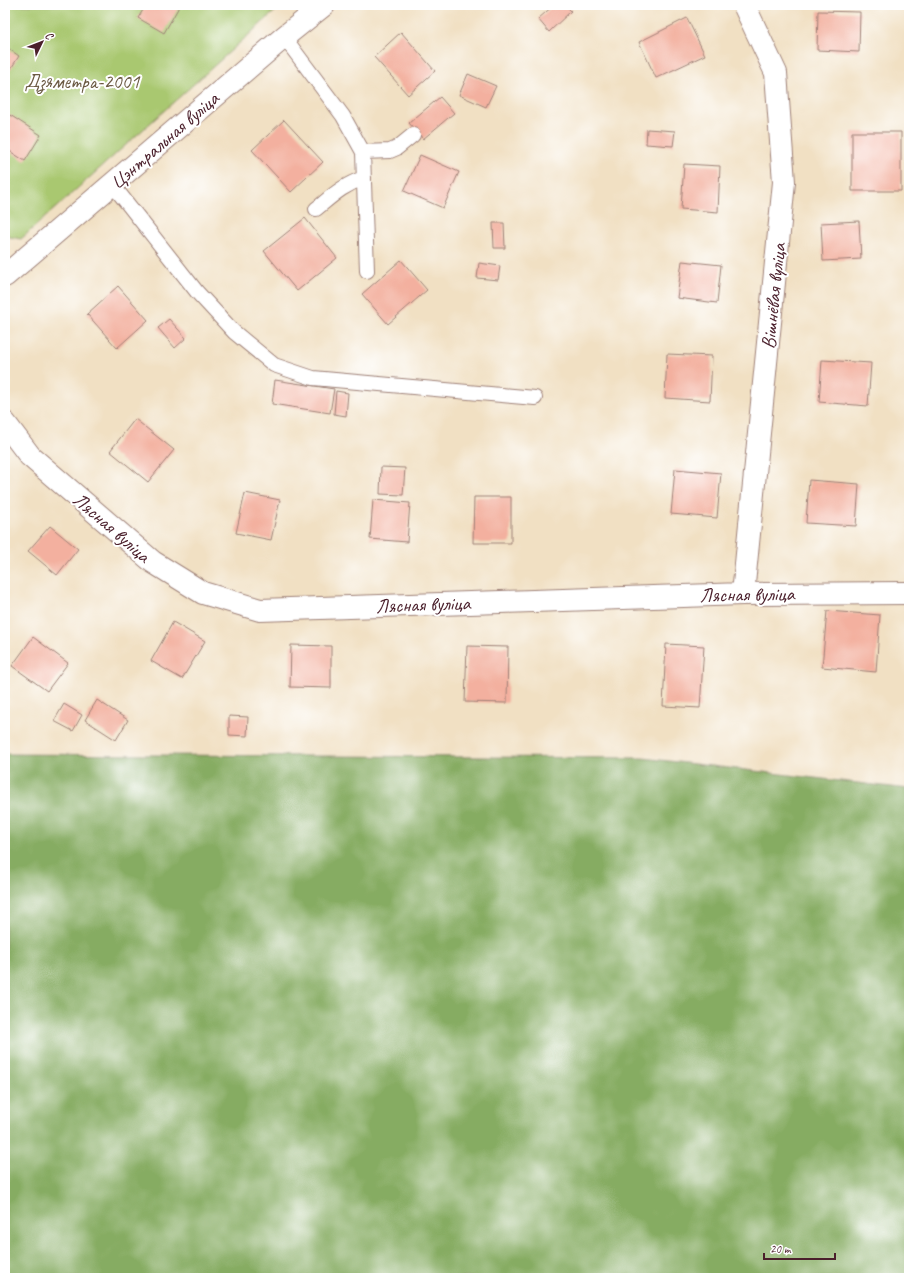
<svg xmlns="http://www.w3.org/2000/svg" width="914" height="1283" font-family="Caveat,sans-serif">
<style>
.green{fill:#a9c870;stroke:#7a744e}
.forest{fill:#86ac62;stroke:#686646}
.building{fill:#f3b09f}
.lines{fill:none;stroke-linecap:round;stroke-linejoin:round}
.lane-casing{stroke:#9e8077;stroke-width:16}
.street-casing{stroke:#9e8077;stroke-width:24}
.lane{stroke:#fff;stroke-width:14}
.street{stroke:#fff;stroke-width:22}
.labels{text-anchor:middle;stroke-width:4;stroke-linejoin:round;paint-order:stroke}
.park-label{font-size:20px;fill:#6b5a43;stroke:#fff}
.street-label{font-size:20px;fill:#4a1f2b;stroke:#fff}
</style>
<rect width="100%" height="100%" fill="#fff"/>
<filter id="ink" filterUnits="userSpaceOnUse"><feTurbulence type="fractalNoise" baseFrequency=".025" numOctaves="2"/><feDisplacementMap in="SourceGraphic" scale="8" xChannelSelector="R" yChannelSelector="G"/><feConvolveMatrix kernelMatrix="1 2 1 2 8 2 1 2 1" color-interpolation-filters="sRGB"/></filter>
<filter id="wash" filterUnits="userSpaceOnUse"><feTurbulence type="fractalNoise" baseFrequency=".012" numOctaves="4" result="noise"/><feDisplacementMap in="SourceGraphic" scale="16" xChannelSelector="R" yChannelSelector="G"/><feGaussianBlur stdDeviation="0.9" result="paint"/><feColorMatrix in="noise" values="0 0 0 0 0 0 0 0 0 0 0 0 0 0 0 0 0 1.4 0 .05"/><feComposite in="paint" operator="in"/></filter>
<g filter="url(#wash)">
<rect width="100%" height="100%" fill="#f1e0c3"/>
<path class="green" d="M5,5H282L21,239L5,236Z"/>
<path class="forest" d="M5,754L643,758L909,789V1278H5Z"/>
<g id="blocks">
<path class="building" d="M146,5H180L164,33L138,18Z
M554,5H565L571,11L549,32L538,19Z
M818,11L860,12L859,52L817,50Z
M687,18L705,55L656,78L639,42Z
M401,32L435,71L408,95L374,57Z
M5,46L19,56L10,70L5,67Z
M468,74L496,86L486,107L459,95Z
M440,97L454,113L423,139L409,123Z
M10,115L41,135L25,161L5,148V123Z
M284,120L323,162L291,192L252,150Z
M647,129L675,131L673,146L646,144Z
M852,132H901V191H852Z
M420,155L459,172L443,208L404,191Z
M684,164L720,166L718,212L681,209Z
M305,218L337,258L297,291L264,251Z
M859,221L861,259L823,261L821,223Z
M493,223H504L505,248H494Z
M401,260L427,290L388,324L362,294Z
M682,261L721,265L717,303L677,298Z
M479,263L500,266L498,280L477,278Z
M118,286L148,320L117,348L87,314Z
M169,319L186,338L175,348L158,328Z
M667,354L712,356L710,401L665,398Z
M822,360L871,363L868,406L819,402Z
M275,380L334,389L330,413L272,404Z
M336,391L348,393L346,416L334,414Z
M135,419L174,450L148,482L110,451Z
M381,467L405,468L403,495L380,494Z
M675,469L721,473L717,518L671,514Z
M809,480L859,484L856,526L806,523Z
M245,493L280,500L271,540L236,533Z
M474,497H511V543H473Z
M373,500L410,503L407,542L370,539Z
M50,526L78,549L57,575L28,551Z
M827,611L880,615L876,672L822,667Z
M173,622L205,641L182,679L151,661Z
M33,637L68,663L47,691L12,666Z
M666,644L704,646L700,708L663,706Z
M291,645L331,646V688L290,687Z
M467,646L508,647L507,703L465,702Z
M97,700L128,720L116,740L85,720Z
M64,704L82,715L73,731L54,721Z
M229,716L248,717L247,736L229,735Z"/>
</g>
</g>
<g filter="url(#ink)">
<use href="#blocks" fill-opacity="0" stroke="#9e8077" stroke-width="1"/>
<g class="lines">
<g class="lane-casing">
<path id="lane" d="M284,37L343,116L363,152L367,271
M363,152L390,151L397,148L413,135
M112,184L197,292L234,332L274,365L313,378L535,398
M316,209C332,196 343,185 364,178"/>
</g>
<g class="street-casing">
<path id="street" d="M5,276L284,37L324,5
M5,423L30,456L153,562L203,593L260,610L743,594L909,593
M743,594L784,182L776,73L744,5"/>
</g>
<use href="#lane" class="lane"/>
<use href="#street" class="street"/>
</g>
</g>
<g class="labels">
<g class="park-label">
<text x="82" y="88">Дзяметра-2001</text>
</g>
<g class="street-label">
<text transform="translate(164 140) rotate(-41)" y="7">Цэнтральная вуліца</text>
<text transform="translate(773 296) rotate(-84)" y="7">Вішнёвая вуліца</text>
<text transform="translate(112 527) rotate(41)" y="7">Лясная вуліца</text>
<text transform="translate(747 594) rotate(-1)" y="7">Лясная вуліца</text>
<text transform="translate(423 604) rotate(-2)" y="7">Лясная вуліца</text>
</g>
</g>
<rect width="914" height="1283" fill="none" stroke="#fff" stroke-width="20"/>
<g transform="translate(42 42) rotate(47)" stroke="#ffffff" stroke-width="3" paint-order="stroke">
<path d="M0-3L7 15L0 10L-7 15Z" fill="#4a1f2b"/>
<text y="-6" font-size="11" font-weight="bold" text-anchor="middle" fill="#4a1f2b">С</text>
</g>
<path d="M764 1253v6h71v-6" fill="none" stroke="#4a1f2b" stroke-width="2"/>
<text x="770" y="1253" font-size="12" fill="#4a1f2b" stroke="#ffffff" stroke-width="3" paint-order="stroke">20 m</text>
</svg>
